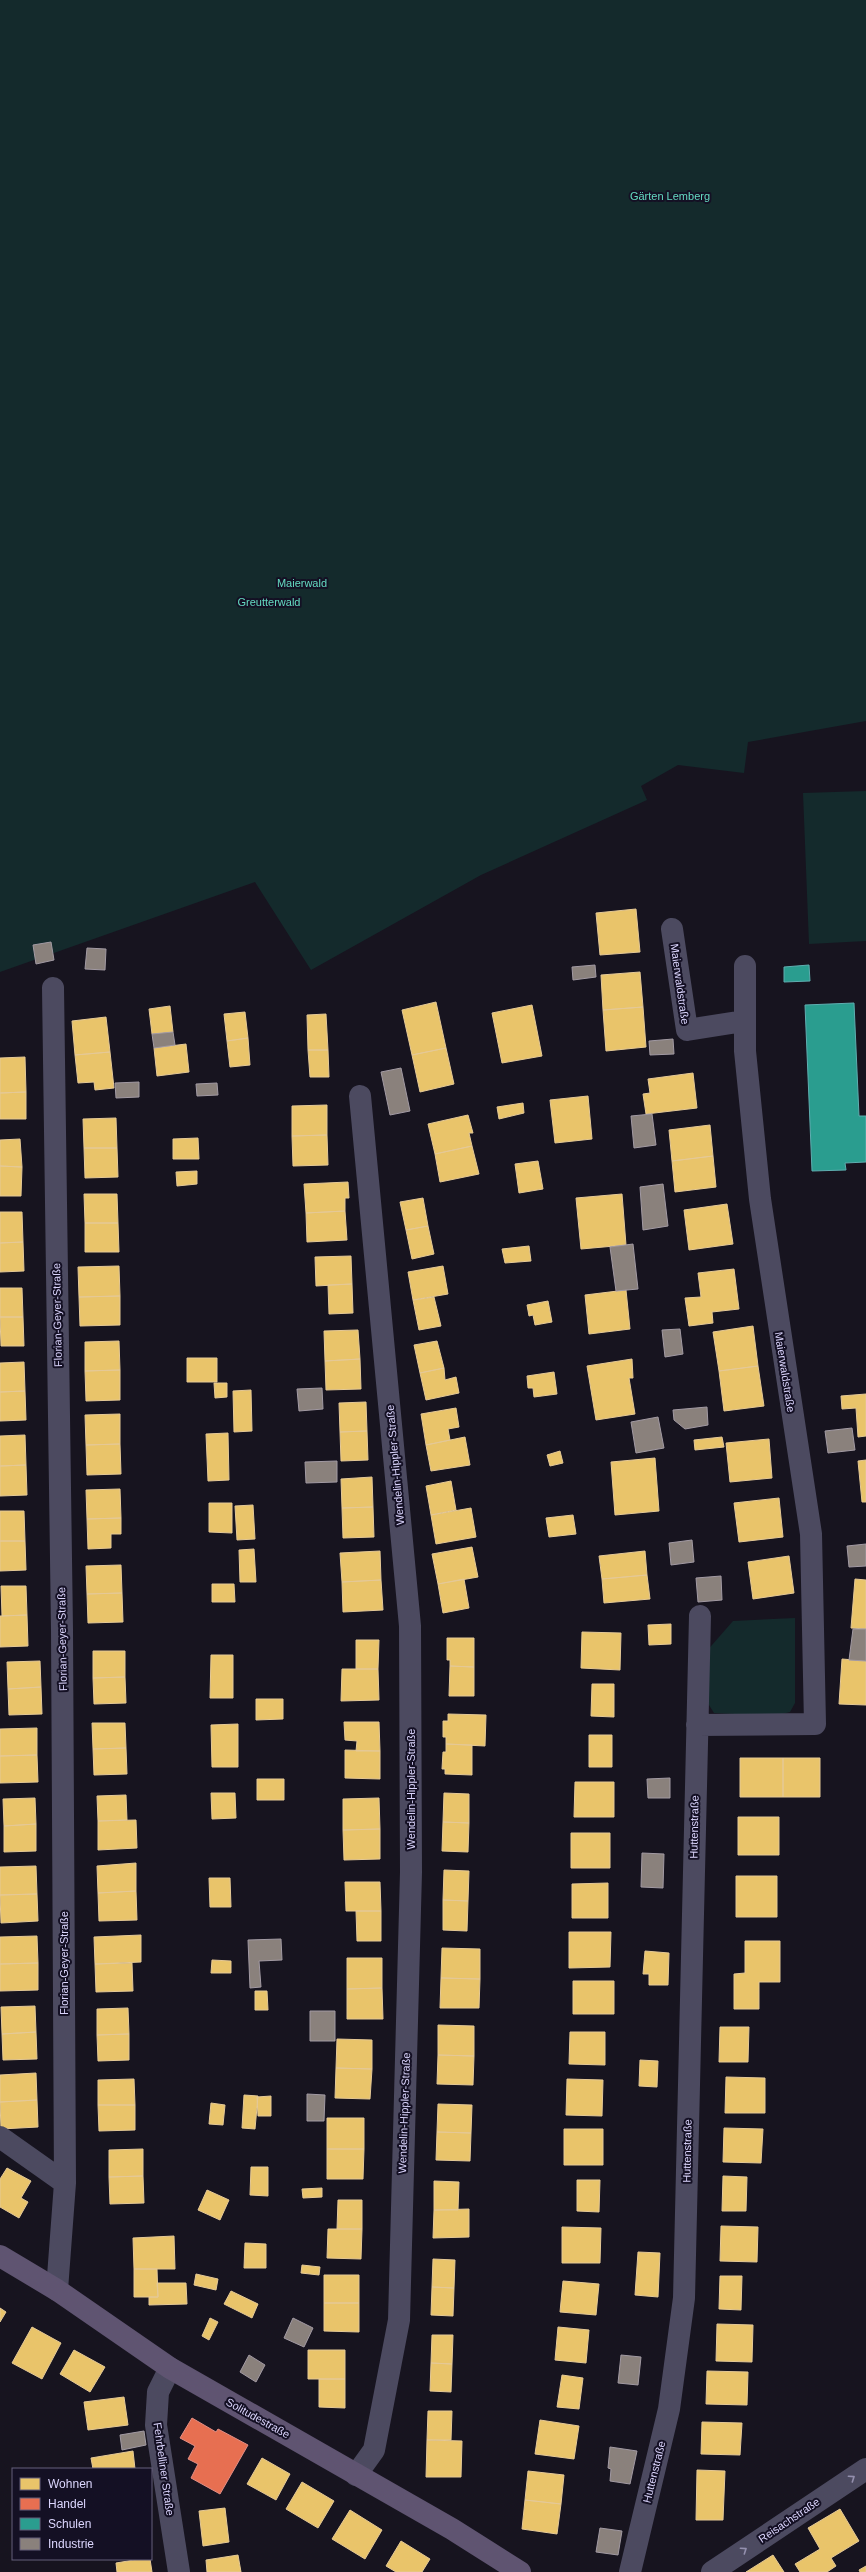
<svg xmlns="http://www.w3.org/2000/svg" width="866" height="2572" font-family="Arial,sans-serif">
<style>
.green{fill:#142a2c}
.homes{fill:#e9c46a;stroke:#e5c996}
.shops{fill:#e76f51;stroke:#e38e85}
.schools{fill:#2a9d8f;stroke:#5faeb0}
.industry{fill:#8a817c;stroke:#a29aa3}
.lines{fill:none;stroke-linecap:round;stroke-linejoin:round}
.minor{stroke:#4c4a60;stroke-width:22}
.major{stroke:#5f5471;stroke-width:22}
.oneway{stroke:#9490ae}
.labels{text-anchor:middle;stroke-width:4;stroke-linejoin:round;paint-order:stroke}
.park-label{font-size:11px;fill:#64dac1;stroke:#141024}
.street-label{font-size:11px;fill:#dbd5fd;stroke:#141024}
</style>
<rect width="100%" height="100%" fill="#17141f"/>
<path class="green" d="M0,0H866V721L748,742L744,773L678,765L641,786L647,800L481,875L311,970L255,882L0,972Z
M866,791V941L809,944L803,793Z
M795,1618V1703L790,1712L775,1716L714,1713L704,1697L705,1653L733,1621Z"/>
<path class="homes" d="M636,909L640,952L600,955L596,913Z
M640,972L643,1007L603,1010L601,975Z
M436,1002L446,1048L412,1055L402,1010Z
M532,1005L542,1056L502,1063L492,1013Z
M170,1006L173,1032L152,1034L149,1009Z
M643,1007L646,1047L606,1051L603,1010Z
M245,1012L248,1038L227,1041L224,1014Z
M326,1014L328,1050H308L307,1015Z
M106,1017L110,1052L75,1055L72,1021Z
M248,1038L250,1065L230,1067L227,1041Z
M186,1044L189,1072L157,1076L154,1048Z
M446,1048L454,1084L420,1092L412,1055Z
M308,1050H328L329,1077H310Z
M110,1052L114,1088L95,1090L94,1082L78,1083L75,1055Z
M25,1057L26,1092L0,1093V1058Z
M693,1073L697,1108L646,1114L643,1094L650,1093L648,1079Z
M26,1092V1119H0V1093Z
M588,1096L592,1139L555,1143L550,1100Z
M523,1103L524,1113L499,1119L497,1107Z
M327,1105V1135L292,1136V1106Z
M468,1115L473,1133H469L472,1146L435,1154L428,1124Z
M116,1118L117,1148H84L83,1119Z
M710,1125L713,1156L672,1161L669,1130Z
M327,1135L328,1165L293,1166L292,1136Z
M198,1138L199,1159H173V1139Z
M20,1139L22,1167L0,1166V1140Z
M472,1146L479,1174L440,1182L435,1154Z
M84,1148H117L118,1177L85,1178Z
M713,1156L716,1187L675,1192L672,1161Z
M538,1161L543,1189L519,1193L515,1164Z
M0,1166L22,1167L21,1196H0Z
M197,1171V1184L177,1186L176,1172Z
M348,1182L349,1198H345V1211L306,1213L304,1184Z
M84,1194H117L118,1223H85Z
M622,1194L626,1245L581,1249L576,1198Z
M423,1198L428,1226L406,1230L400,1202Z
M727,1204L733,1244L689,1250L684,1210Z
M345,1211L347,1240L307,1242L306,1213Z
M0,1212H22L23,1242L0,1243Z
M85,1223H118L119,1252H85Z
M428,1226L434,1254L412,1259L406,1230Z
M23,1242L24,1271L0,1272V1243Z
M529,1246L531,1261L505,1263L502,1249Z
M351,1256L352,1284L316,1286L315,1257Z
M119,1266L120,1296L79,1297L78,1267Z
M443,1266L448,1294L413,1300L408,1272Z
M734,1269L739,1309L712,1312L713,1323L689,1326L685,1298L701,1297L698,1273Z
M352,1284L353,1313L329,1314L328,1285Z
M0,1288H22L23,1317H0Z
M626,1290L630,1329L589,1334L585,1295Z
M120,1296V1325L80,1326L79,1297Z
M434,1297L441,1326L419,1330L413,1300Z
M548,1301L552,1322L535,1325L533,1315L529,1316L527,1305Z
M0,1317H23L24,1346H1Z
M753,1326L758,1366L719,1371L713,1332Z
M358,1330L360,1359L325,1361L324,1331Z
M119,1341L120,1370L85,1371V1342Z
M437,1341L444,1368L420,1373L414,1345Z
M187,1358H217V1382H187Z
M360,1359L361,1389L326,1390L325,1361Z
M632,1359L633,1378H629L635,1414L596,1420L587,1366Z
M24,1362L25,1391L0,1392V1363Z
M758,1366L764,1406L724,1411L719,1371Z
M444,1368L445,1380L456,1377L459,1393L426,1400L420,1373Z
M120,1370V1400L86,1401L85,1371Z
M554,1372L557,1394L534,1397L533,1388H528L527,1376Z
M214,1383H227V1397L215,1398Z
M251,1390L252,1431L234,1432L233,1391Z
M25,1391L26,1420L0,1421V1392Z
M866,1394V1436L858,1437L856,1408L842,1409L841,1396Z
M366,1402L367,1431L340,1432L339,1403Z
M456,1408L459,1427L448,1429L450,1440L426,1445L421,1414Z
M120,1414V1444L86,1445L85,1415Z
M367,1431L368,1460L341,1461L340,1432Z
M228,1433L229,1480L208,1481L206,1434Z
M25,1435L26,1465L0,1466V1436Z
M465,1437L470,1465L431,1471L426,1445Z
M722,1437L724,1447L695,1450L694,1440Z
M769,1439L772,1478L730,1482L726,1443Z
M120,1444L121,1474L87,1475L86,1445Z
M560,1451L563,1463L550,1466L547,1455Z
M655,1458L659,1511L615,1515L611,1462Z
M866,1460V1502H862L858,1461Z
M26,1465L27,1495L0,1496V1466Z
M372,1477L373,1507L342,1508L341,1479Z
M451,1481L456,1510L431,1515L426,1486Z
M120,1489L121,1518L87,1519L86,1490Z
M779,1498L783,1537L739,1542L734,1503Z
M209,1503H232V1533L209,1532Z
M253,1505L255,1539L237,1540L235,1506Z
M373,1507L374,1537L343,1538L342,1508Z
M471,1508L476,1537L436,1544L431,1515Z
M0,1511H24L25,1541H0Z
M573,1515L576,1534L549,1537L546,1518Z
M121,1518V1534H111V1548L88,1549L87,1519Z
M0,1541H25L26,1570L0,1571Z
M472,1547L478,1577L438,1584L432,1554Z
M254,1549L256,1582H240L239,1550Z
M380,1551L381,1580L342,1582L340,1553Z
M645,1551L647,1575L602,1579L599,1556Z
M789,1556L794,1593L753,1599L748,1562Z
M121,1565L122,1593L87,1594L86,1566Z
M647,1575L650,1599L604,1603L602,1579Z
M464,1579L469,1608L443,1613L438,1584Z
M855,1579L866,1580V1629L851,1628Z
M381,1580L383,1610L343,1612L342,1582Z
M212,1584H234L235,1602H212Z
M1,1586H26L27,1615L2,1616Z
M122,1593L123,1622L88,1623L87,1594Z
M27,1615L28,1646L0,1647V1616Z
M671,1624V1644L649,1645L648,1625Z
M582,1632L621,1633L620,1670L581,1668Z
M447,1638H474V1667L450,1666V1660H447Z
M356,1640H379L378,1669H356Z
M93,1651H125V1677L93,1678Z
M211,1655H233V1698H210Z
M842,1659L866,1661V1705L839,1704Z
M40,1661L41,1687L8,1689L7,1662Z
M450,1666L474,1667V1696H449Z
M342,1669H378L379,1700L341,1701Z
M125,1677L126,1703L94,1704L93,1678Z
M592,1684H614V1717L591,1716Z
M41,1687L42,1714L9,1715L8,1689Z
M256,1699H283V1719L256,1720Z
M448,1714L486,1715L485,1746L446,1744V1737H443V1721H448Z
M344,1722H379L380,1751H356L357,1741L345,1740Z
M92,1723H125L126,1748L93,1749Z
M238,1724V1767H212L211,1725Z
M37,1728V1755L0,1756V1729Z
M589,1735H612V1767H589Z
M446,1744L472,1745V1775L445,1774V1769H442L443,1752H446Z
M126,1748L127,1774L94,1775L93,1749Z
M345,1750L380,1751V1779L345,1778Z
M37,1755L38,1782L0,1783V1756Z
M740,1758H783V1797H740Z
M783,1758H820V1797H783Z
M257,1779H284V1800H257Z
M575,1782H614V1817H574Z
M211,1793H235L236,1818L212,1819Z
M444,1793L469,1794V1823L443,1822Z
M126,1795L127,1820L98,1821L97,1796Z
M35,1798L36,1824L4,1826L3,1799Z
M379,1798L380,1829L343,1830V1799Z
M738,1817H779V1855H738Z
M136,1820L137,1848L98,1850V1821Z
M443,1822L469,1823L468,1852L442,1851Z
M36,1824V1851L4,1852V1826Z
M380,1829V1859L344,1860L343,1830Z
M571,1833H610V1868H571Z
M136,1863V1891L98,1893L97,1866Z
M36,1866L37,1894L0,1895V1867Z
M444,1870L469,1871L468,1901L443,1900Z
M736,1876H777V1917H736Z
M209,1878H230L231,1907H210Z
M345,1882H380L381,1911H346Z
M608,1883V1918H572V1884Z
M136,1891L137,1920L99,1921L98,1893Z
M37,1894L38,1921L1,1923L0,1895Z
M443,1900L468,1901L467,1931L443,1930Z
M356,1911H381V1941H357Z
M569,1932H611L610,1967L569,1968Z
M141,1935V1962L95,1964L94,1937Z
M37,1936L38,1963L0,1964V1937Z
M745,1941H780V1982H759V2009H734V1974L745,1973Z
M442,1948L480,1949V1979L441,1978Z
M645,1951L669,1953L668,1985H649V1974H643Z
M347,1958H382V1988L347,1989Z
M212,1960L231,1961V1973H211Z
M38,1963V1990L0,1991V1964Z
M132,1963L133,1991L96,1992L95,1964Z
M441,1978L480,1979L479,2008H440Z
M573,1981H614V2014H573Z
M382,1988L383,2019H347V1989Z
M255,1991H267L268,2010H255Z
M35,2006L36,2032L2,2034L1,2007Z
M128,2008L129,2034L97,2035V2009Z
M438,2025L474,2026V2056L438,2055Z
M720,2027H749L748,2062H719Z
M36,2032L37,2059L3,2060L2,2034Z
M570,2032H605V2065L569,2064Z
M129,2034V2060L98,2061L97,2035Z
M337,2039L372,2040V2069L336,2068Z
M438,2055L474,2056L473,2085L437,2084Z
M640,2060L658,2061L657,2087L639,2086Z
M336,2068L372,2069L370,2099L335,2098Z
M36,2073L37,2100L0,2102V2075Z
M726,2077L765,2078V2113H725Z
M134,2079L135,2105H98V2080Z
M567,2079L603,2080L602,2116L566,2115Z
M244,2095L258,2096L255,2129L242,2128Z
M271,2096V2116H258L257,2097Z
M37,2100L38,2127L1,2129L0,2102Z
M211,2103L225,2105L223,2125L209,2124Z
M438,2104L472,2105L471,2133L437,2132Z
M98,2105H135V2130L99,2131Z
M327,2118H364V2149H327Z
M724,2128L763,2129L761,2163L723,2162Z
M564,2129H603V2165H564Z
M437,2132L471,2133L470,2161L436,2160Z
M143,2149V2176L109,2177V2150Z
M327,2149H364L363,2179H327Z
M251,2167H268V2196L250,2195Z
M7,2168L31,2181L21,2198L28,2202L19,2218L0,2207V2179Z
M143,2176L144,2203L110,2204L109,2177Z
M723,2176L747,2177L746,2211H722Z
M577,2180H600L599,2212L577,2211Z
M434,2181L459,2182L458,2210H434Z
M322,2188V2197L303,2198L302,2189Z
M207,2190L229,2200L220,2220L198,2210Z
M338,2200H362V2229H337Z
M469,2209V2237L433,2238L434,2210Z
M721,2226L758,2227L757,2262L720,2261Z
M562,2227L601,2228L600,2263H562Z
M328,2229H362L361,2259L327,2258Z
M174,2236L175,2269H134L133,2238Z
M245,2243L266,2244V2268H244Z
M638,2252L660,2253L658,2297L635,2295Z
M433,2259L455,2260L454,2288L432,2287Z
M302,2265L320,2267L319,2275L301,2273Z
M134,2269H157L158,2297H134Z
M196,2274L218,2279L216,2290L194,2285Z
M324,2275H359V2303H324Z
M720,2276H742L741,2310L719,2309Z
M563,2281L599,2284L596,2315L560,2312Z
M157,2283H186L187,2304L149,2305V2297H158Z
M432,2287L454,2288L453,2316L431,2315Z
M231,2291L258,2304L252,2318L224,2304Z
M324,2303H359V2332L324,2331Z
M0,2308L6,2312L0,2322Z
M210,2318L218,2322L209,2340L202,2336Z
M717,2324L753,2325L752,2362L716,2361Z
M32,2327L61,2343L42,2379L12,2363Z
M558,2327L589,2330L586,2363L555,2360Z
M432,2335H453L452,2364L431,2363Z
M74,2350L105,2367L90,2392L60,2374Z
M308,2350H345V2379H308Z
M431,2363L452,2364L451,2392L430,2391Z
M707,2371L748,2372L747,2405L706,2404Z
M562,2375L583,2378L579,2409L557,2407Z
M319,2379H345V2408L319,2407Z
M124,2397L128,2425L88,2430L84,2402Z
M428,2411H452L451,2440H427Z
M540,2420L579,2426L574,2459L535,2454Z
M702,2422L742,2423L740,2455L701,2454Z
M427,2440L462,2441L461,2477H426Z
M133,2451L135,2469H93L91,2458Z
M262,2458L290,2474L276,2500L247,2484Z
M697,2470L725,2471L723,2520H696Z
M528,2471L564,2475L561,2504L525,2500Z
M302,2482L334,2501L318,2528L286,2509Z
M525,2500L561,2504L557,2534L522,2529Z
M225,2508L229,2542L203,2546L199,2511Z
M840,2509L859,2541L831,2558L836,2566L827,2572H800L795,2564L820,2549L808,2528Z
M350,2510L382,2530L365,2559L332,2539Z
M401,2541L430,2559L422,2572H396L386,2566Z
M238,2555L241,2572H207L206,2560Z
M773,2555L784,2572H746Z
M140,2559H150L152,2572H117L116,2563Z
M866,2566V2572H860L859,2570Z"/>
<path class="shops" d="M192,2418L216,2432L218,2429L248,2445L220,2494L191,2478L198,2464L188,2459L195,2446L180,2438Z"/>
<path class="schools" d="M809,965L810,981L784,982V967Z
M854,1003L859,1116H866V1162L845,1163L846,1170L812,1171L805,1005Z"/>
<path class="industry" d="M51,942L54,960L36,964L33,945Z
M87,948L106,949L105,970L85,969Z
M595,965L596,977L573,980L572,967Z
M173,1032L175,1045L154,1048L152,1034Z
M673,1039L674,1054L650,1055L649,1041Z
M401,1068L410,1111L390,1115L381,1072Z
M139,1082V1097L116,1098L115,1083Z
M217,1083L218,1095L197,1096L196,1084Z
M652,1114L656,1145L634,1148L631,1116Z
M663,1184L668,1226L643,1230L640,1187Z
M633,1244L638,1289L616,1291L610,1247Z
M680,1329L683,1354L665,1357L662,1330Z
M322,1388L323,1409L299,1411L297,1389Z
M707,1407L708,1425L685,1429L674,1420L673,1410Z
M658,1417L664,1448L636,1453L631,1422Z
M852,1428L855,1450L828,1453L825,1431Z
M337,1461V1482L306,1483L305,1462Z
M692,1540L694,1562L671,1565L669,1543Z
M866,1544V1566L849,1567L847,1546Z
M721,1576L722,1600L698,1602L696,1578Z
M853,1629H866V1661L849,1660Z
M670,1778V1798H648L647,1779Z
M642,1853L664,1854L663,1888L641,1887Z
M281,1939L282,1960L259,1961L261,1987L250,1988L248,1940Z
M310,2011H335V2041H310Z
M307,2094L325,2095L324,2121H307Z
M293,2318L313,2328L304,2347L284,2338Z
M249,2355L265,2365L256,2382L240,2372Z
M621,2355L641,2357L638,2385L618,2383Z
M144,2431L146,2445L122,2450L120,2435Z
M610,2447L637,2451L630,2484L610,2481L611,2469L608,2468Z
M600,2528L622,2531L618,2555L596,2552Z"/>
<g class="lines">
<path class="minor" d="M672,929L687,1030L744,1021
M53,988L62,1630L65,2183L57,2290
M697,1725L815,1724L811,1534L760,1199L745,1051V966
M0,2137L65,2183
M170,2368L158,2392L156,2425L179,2572
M356,2475L374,2450L399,2320L411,1872L410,1626L360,1096
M630,2572L669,2409L684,2298L700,1616
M712,2572L866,2469"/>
<path class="major" d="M0,2256L57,2290L170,2368L452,2529L520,2572"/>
</g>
<defs><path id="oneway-chevron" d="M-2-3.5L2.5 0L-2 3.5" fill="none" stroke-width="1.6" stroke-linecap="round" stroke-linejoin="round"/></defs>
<g class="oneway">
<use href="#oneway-chevron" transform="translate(852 2478) rotate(-34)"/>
<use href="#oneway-chevron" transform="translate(744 2550) rotate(-34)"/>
</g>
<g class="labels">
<g class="park-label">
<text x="670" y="200">Gärten Lemberg</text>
<text x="302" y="587">Maierwald</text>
<text x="269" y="606">Greutterwald</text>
</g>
<g class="street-label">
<text transform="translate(680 984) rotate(82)" y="4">Maierwaldstraße</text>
<text transform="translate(57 1315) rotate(-91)" y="4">Florian-Geyer-Straße</text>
<text transform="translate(785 1372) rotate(81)" y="4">Maierwaldstraße</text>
<text transform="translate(395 1465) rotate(-95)" y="4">Wendelin-Hippler-Straße</text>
<text transform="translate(62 1639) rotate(-91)" y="4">Florian-Geyer-Straße</text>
<text transform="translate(411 1789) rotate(-90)" y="4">Wendelin-Hippler-Straße</text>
<text transform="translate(694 1827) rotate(-89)" y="4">Huttenstraße</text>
<text transform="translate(64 1963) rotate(-90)" y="4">Florian-Geyer-Straße</text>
<text transform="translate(404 2113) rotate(-88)" y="4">Wendelin-Hippler-Straße</text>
<text transform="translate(687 2151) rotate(-89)" y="4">Huttenstraße</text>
<text transform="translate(258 2418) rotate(29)" y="4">Solitudestraße</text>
<text transform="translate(164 2469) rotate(82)" y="4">Fehrbelliner Straße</text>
<text transform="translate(654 2472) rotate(-76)" y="4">Huttenstraße</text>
<text transform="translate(789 2520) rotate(-34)" y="4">Reisachstraße</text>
</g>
</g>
<rect x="12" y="2468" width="140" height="92" fill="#141024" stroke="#645f7b"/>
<rect x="20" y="2478" width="20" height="12" fill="#e9c46a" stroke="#645f7b"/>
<text x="48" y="2488" font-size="12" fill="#dbd5fd">Wohnen</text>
<rect x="20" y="2498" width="20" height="12" fill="#e76f51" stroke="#645f7b"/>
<text x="48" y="2508" font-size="12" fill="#dbd5fd">Handel</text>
<rect x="20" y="2518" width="20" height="12" fill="#2a9d8f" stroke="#645f7b"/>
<text x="48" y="2528" font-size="12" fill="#dbd5fd">Schulen</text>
<rect x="20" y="2538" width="20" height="12" fill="#8a817c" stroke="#645f7b"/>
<text x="48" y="2548" font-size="12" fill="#dbd5fd">Industrie</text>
</svg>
